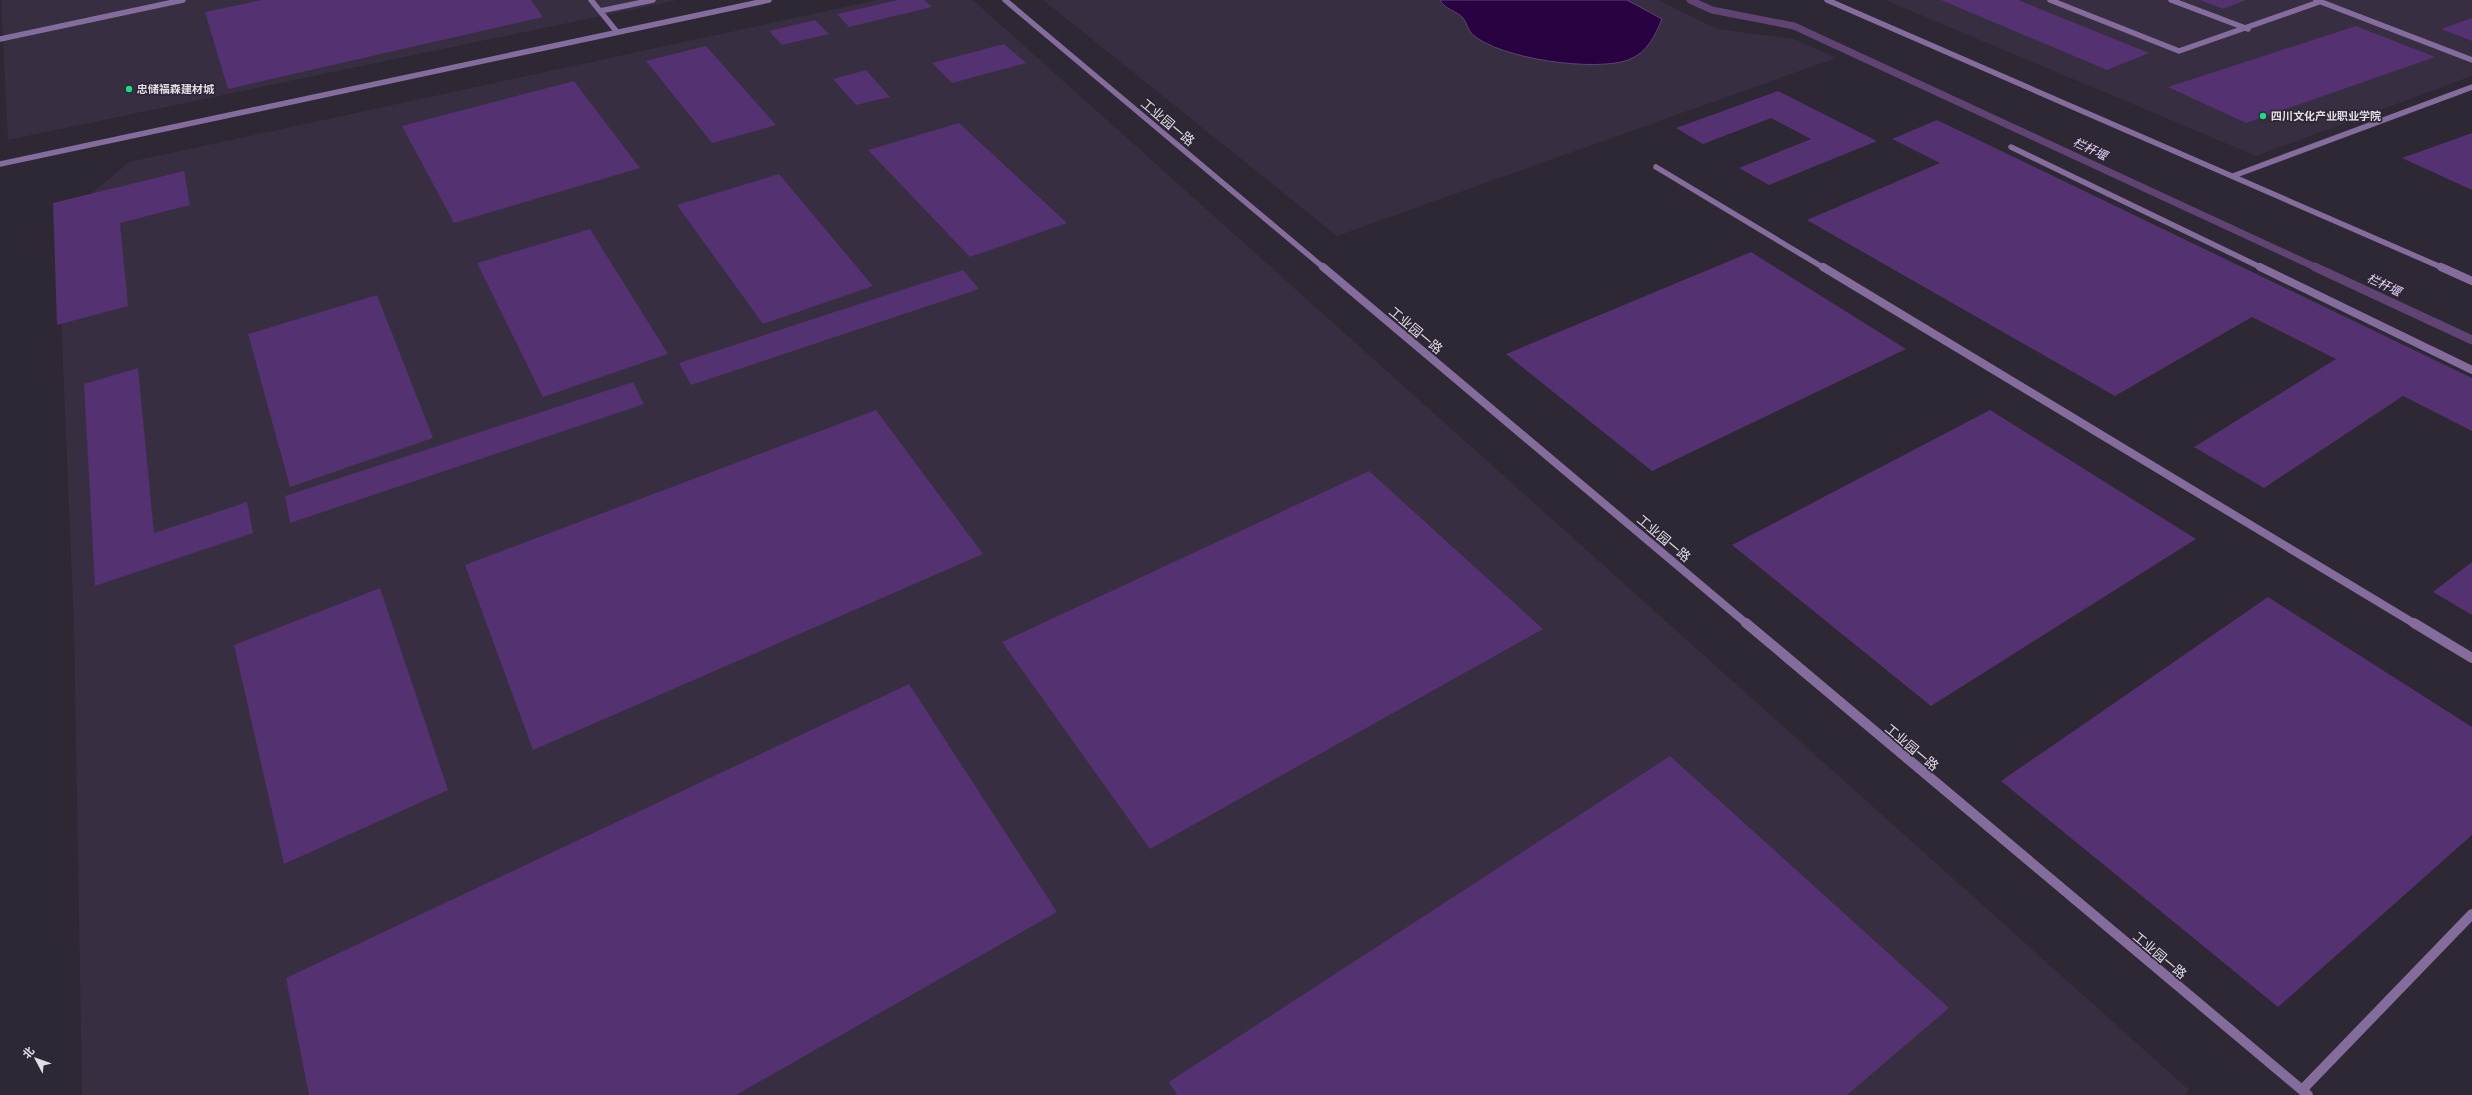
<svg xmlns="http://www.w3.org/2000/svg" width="2472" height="1095" font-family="Karla,'Noto Sans SC',sans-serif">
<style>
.built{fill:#372e41}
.water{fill:#270140;stroke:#5f4372}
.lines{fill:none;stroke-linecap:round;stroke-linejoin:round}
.stream-far1{stroke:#5f4372;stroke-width:7}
.stream{stroke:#5f4372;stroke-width:9}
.building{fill:#543171}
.service{stroke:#846c9c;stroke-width:5.5}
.minor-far2{stroke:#846c9c;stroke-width:5.5}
.minor-far1{stroke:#846c9c;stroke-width:8}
.minor{stroke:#846c9c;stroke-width:10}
.tertiary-far1{stroke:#846c9c;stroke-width:5.5}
.tertiary{stroke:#846c9c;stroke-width:8}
.poi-dot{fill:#1dd988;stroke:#2e2734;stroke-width:1.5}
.labels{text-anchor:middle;stroke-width:3.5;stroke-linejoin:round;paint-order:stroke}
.far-poi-label{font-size:11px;font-weight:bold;fill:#e2dee7;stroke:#2e2734;text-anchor:start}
.far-water-label{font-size:12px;font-style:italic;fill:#e6d3f9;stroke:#2e2734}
.street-label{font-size:13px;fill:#e2dee7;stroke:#2e2734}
</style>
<rect width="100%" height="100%" fill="#2e2734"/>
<path class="built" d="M1,0H678L8,140Z
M877,0H973L2189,1090L2185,1095H82L74,626L57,222L129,162Z
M1043,0H1658L1717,29L1794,39L1836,58L1337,236Z
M1885,0H2472V76L2256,156Z"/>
<path class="water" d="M1440,0H1627L1662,19C1655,36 1647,53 1628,60C1595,72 1499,59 1472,34C1468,30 1467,23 1463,18C1456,10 1445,10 1440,0Z"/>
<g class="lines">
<path class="stream-far1" d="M1690,0L1712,10L1794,26L2317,268"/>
<path class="stream" d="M2315,267L2472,340"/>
</g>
<path class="building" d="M262,0H531L543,17L228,89L205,12Z
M898,0H924L932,7L849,27L837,14Z
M1941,0H2018L2149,53L2107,70Z
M2200,0H2246L2223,9Z
M2472,18V41L2441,29Z
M815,20L829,34L782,45L769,31Z
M2356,26L2435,57L2246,123L2168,87Z
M1004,44L1026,63L952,83L932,63Z
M706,46L776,125L712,143L646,61Z
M866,70L890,97L856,105L833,79Z
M574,81L640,168L454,223L402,126Z
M1778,91L1877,141L1769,185L1739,168L1811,139L1771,118L1703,144L1676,128Z
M1937,120L2472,378V431L2403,396L2264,488L2194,447L2336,359L2252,317L2115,396L1807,220L1940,163L1892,139Z
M959,123L1067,223L970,257L868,150Z
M2472,133V190L2402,158Z
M184,171L190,205L120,223L128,306L57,325L53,203Z
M779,174L873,286L763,324L677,205Z
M590,229L668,354L543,397L477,263Z
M1751,252L1906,349L1652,471L1506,354Z
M963,270L979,289L691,385L679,363Z
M377,295L433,438L290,487L248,334Z
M138,368L154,533L247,502L253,533L95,586L84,384Z
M633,382L644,404L290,523L285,496Z
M876,410L983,554L533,750L465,565Z
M1990,410L2196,539L1931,706L1732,545Z
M1369,471L1543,629L1150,849L1002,642Z
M2472,562V615L2433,592Z
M380,588L448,790L284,864L234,645Z
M2268,597L2472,727V835L2278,1007L2001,781Z
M909,684L1057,912L736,1095H309L286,978Z
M1670,756L1949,1008L1847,1095H1177L1169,1082Z"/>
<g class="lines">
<path class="service" d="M591,0L617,32
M2050,0L2179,51L2319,2
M2171,0L2248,29
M2316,0L2472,60
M600,11L653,0
M0,39L183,0
M2233,176L2472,87"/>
<path class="minor-far2" d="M1005,0L1324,268
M2011,147L2262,268
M0,164L769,0
M1656,167L1824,268"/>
<path class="minor-far1" d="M1323,267L1747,624
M1823,267L2415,624
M2260,267L2472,370"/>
<path class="minor" d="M1746,623L2308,1095
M2414,623L2472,658
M2302,1090L2472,914"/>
<path class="tertiary-far1" d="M1827,0L2443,268"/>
<path class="tertiary" d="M2441,267L2472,281"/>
</g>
<g class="poi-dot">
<circle cx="129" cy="89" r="4"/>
<circle cx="2263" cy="116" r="4"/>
</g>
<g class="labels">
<g class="far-poi-label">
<text x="137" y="93">忠储福森建材城</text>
<text x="2271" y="120">四川文化产业职业学院</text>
</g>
<g class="far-water-label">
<text transform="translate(2090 149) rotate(25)" y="4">栏杆堰</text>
<text transform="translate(2384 285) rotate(25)" y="4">栏杆堰</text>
</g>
<g class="street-label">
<text transform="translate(1168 122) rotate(40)" y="5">工业园一路</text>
<text transform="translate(1416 330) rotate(40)" y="5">工业园一路</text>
<text transform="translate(1664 538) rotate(40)" y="5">工业园一路</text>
<text transform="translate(1912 747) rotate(40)" y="5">工业园一路</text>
<text transform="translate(2160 955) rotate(40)" y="5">工业园一路</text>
</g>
</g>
<g transform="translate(36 1059) rotate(311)" stroke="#2e2734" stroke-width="3" paint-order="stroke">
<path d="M0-3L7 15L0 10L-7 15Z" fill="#e2dee7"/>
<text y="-6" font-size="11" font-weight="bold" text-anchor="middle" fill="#e2dee7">北</text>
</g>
</svg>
